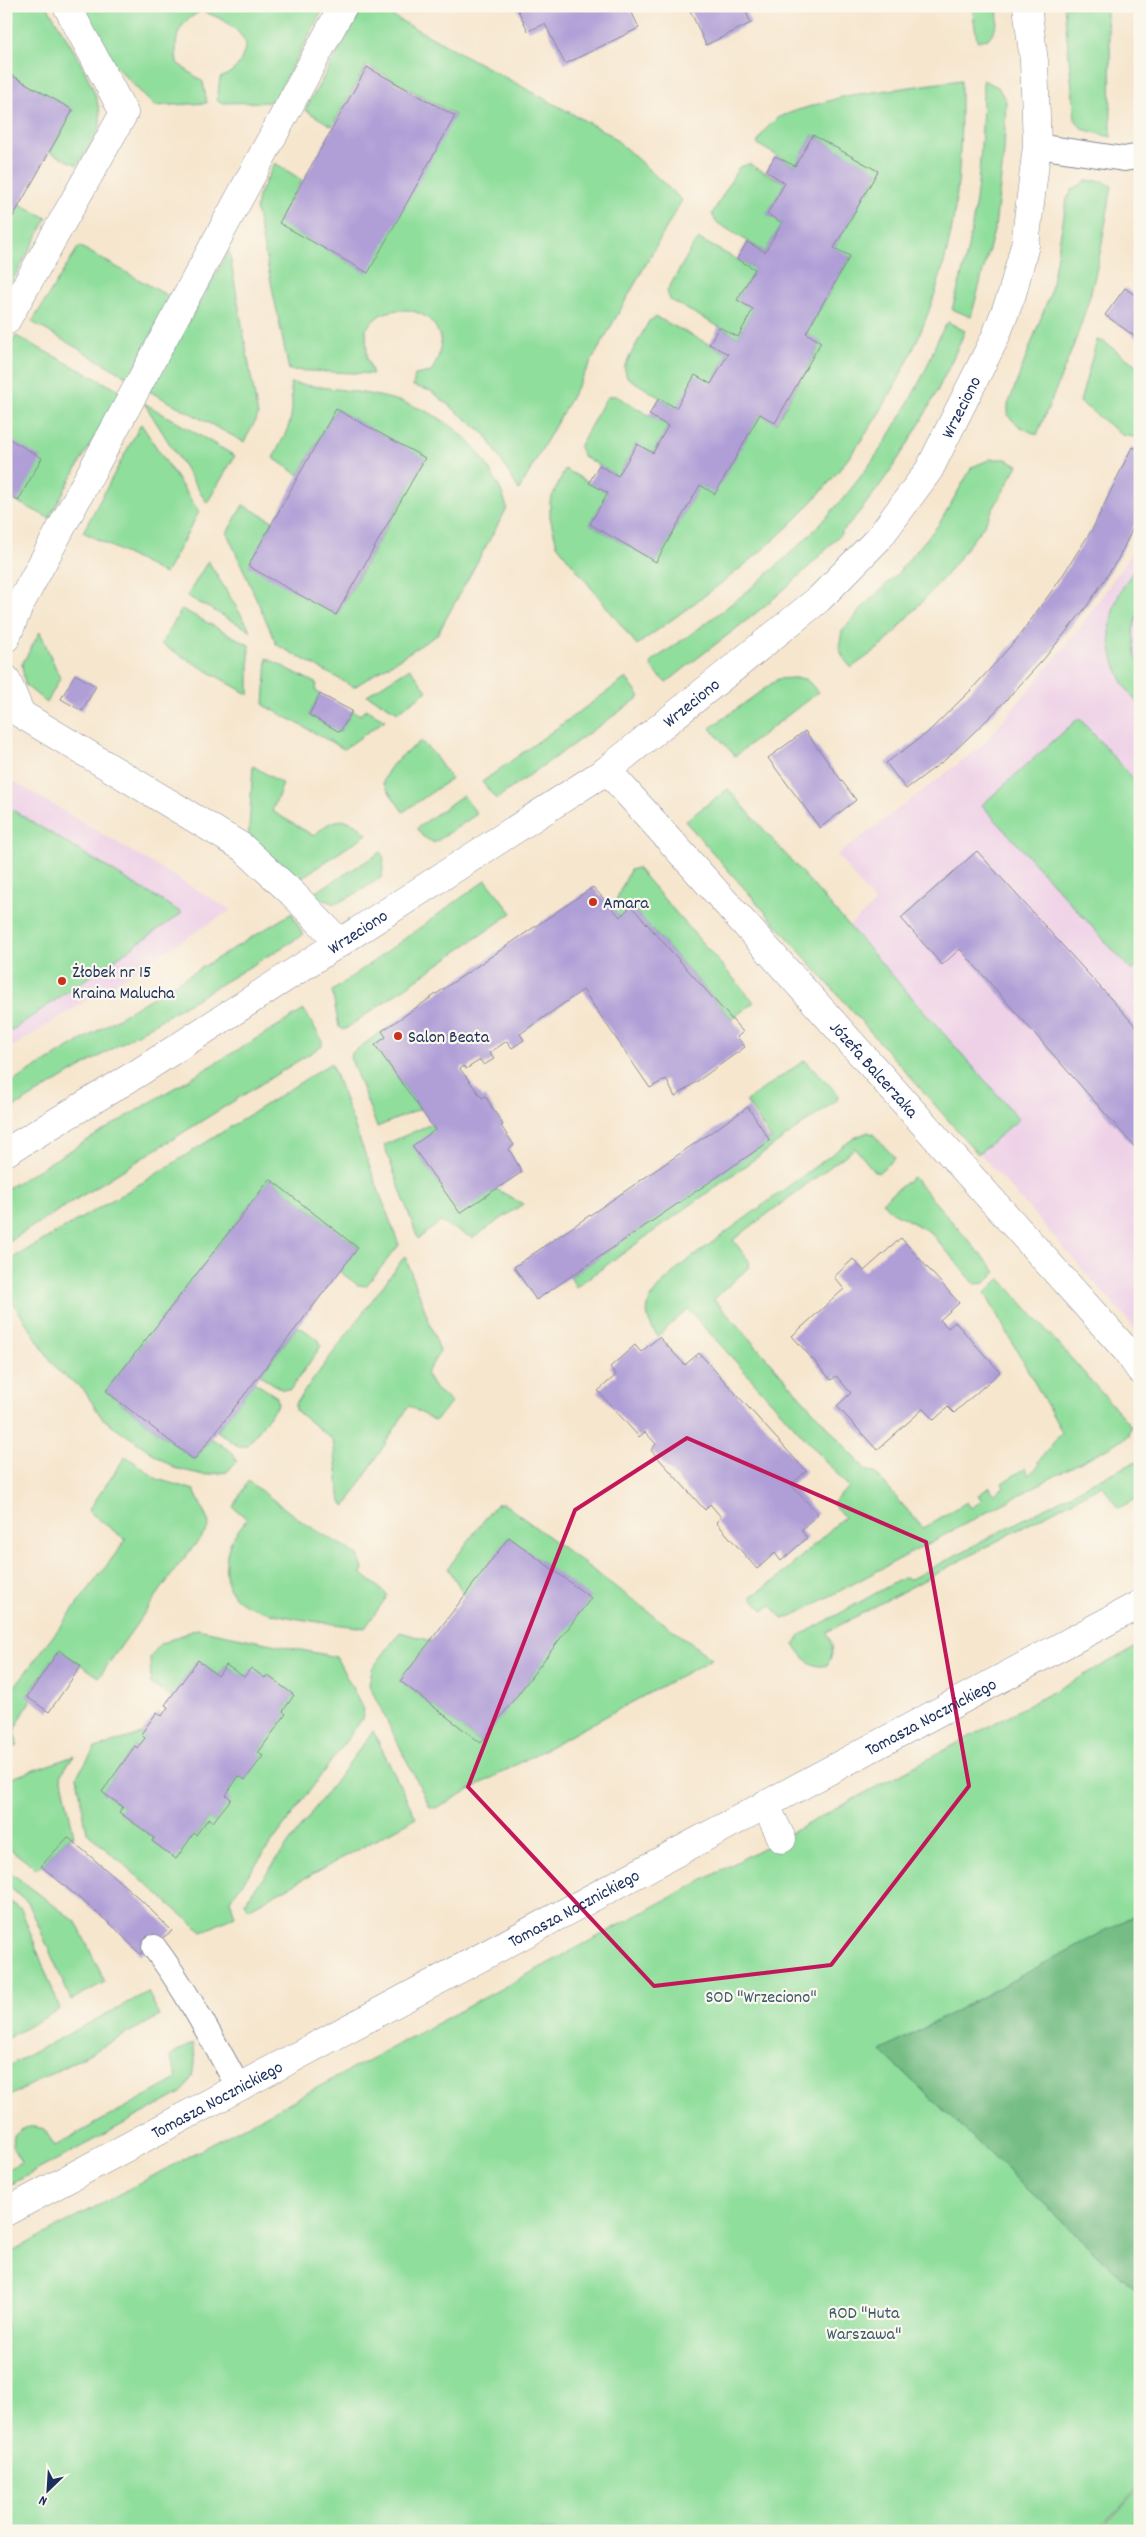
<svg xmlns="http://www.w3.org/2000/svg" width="1146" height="2537" font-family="Dekko,sans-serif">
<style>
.built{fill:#eed0e7}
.green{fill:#90de9c;stroke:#56867d}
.forest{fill:#74bd84;stroke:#487671}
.building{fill:#b09fd7}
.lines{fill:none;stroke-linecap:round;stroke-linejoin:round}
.service-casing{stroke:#888a96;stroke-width:26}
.minor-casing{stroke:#888a96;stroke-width:29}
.service{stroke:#fff;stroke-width:24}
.minor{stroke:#fff;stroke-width:28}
.marked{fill:none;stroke:#c2185b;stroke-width:4;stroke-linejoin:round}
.poi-dot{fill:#c8321e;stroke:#fbf7ec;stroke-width:2}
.labels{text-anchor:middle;stroke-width:4.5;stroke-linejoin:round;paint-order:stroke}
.street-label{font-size:18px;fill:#1b2f5e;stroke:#fbf7ec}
.poi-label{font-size:18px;fill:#1b2f5e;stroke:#fbf7ec;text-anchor:start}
.park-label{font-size:18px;fill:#385b6e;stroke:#fbf7ec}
</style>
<rect width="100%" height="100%" fill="#fbf7ec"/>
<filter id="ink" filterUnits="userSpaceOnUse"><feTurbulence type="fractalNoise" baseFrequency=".02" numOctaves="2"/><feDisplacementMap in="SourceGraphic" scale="10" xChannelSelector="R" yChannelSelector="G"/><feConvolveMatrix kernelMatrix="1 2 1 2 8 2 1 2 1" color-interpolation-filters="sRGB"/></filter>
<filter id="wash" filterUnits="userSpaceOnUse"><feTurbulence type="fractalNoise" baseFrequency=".0096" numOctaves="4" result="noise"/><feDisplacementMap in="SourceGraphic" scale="20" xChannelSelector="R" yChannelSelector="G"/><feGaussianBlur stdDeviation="1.12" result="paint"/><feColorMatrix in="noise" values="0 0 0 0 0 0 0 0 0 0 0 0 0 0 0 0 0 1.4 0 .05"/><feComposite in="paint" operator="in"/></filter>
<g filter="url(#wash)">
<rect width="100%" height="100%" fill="#f6e6ce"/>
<path class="built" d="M1140,541V1334L809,961L875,903L837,855L982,746L1079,629Z
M6,777L231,910L6,1051Z"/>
<path class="green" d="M6,6H47C63,33 105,95 100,125C98,138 83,154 77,165L50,152L73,110L6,72Z
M79,6H325L273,102L220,103L217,100L220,78C238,70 242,62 246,43C235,24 221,18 201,11C177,24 174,37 177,63L203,82L207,103L154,106L109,59Z
M364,6H374L611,135L682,200L519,490L486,435L431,391L413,386L415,375L431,372C436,363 443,349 440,338C434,311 403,304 380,315C375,318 370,325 366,329L367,358L373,374L289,370L256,209L258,196L275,163L302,180L278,222L366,272L455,115L367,65L332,126L305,110Z
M972,6H997C999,21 997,28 988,39L977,41Z
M1064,6H1105L1110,45L1111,137L1082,129L1075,119Z
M961,80C961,132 961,186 950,237C930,335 879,429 812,502C761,558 697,601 637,645L557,545L550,517V501L565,469L608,493L590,524L656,562L700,485L715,493L760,414L776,423L821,343L806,333L850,257L834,248L878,172L813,135L795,166L757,144L764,131L777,118L795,111L845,96Z
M983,80L998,87L1006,101L1004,152L995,227L971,317L952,309C976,233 983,159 983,80Z
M749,164L785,183L767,214L782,223L765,252L716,222L712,214L739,167Z
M1086,181H1102L1112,186C1105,223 1100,262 1089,299C1076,345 1055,390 1037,435L1019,426L1008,416V405L1050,294L1067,199L1072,190Z
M20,204L47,218L6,293V229Z
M699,239L755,269L737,300L753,309L738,337L670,300L667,291L694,244Z
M79,246L172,298L129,378L32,322Z
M229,251L258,416L244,442L149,391Z
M656,317L728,354L711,384L676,408L627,377L624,367L649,321Z
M948,322L965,331C918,441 865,521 773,599C739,628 701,654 666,683L651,667L652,661C743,600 832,528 891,433C904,412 916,389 927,367C933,352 938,335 948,322Z
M16,336L120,391L49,518L12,499L35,457L6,441V348L11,346Z
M1097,340L1104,342L1140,368V438L1122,435L1080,402Z
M290,383C366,394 444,394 488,467C496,481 503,492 507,508L437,635L354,687L277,645L227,533L243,505L273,521L249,565L337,615L425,459L336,409L299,475L273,458C289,427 296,418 290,383Z
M609,396H616L668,426L653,453L636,444L618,476L583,456L579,447L605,400Z
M144,403L235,456L207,503Z
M141,424L199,512L165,574L83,532Z
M991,459H1006L1018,465L984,525L946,575L883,645L851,668L843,657L839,647L842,631L865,605L896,575L939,524L972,467Z
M208,561L251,631L187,596Z
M1140,564V606L1133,631L1135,654L1140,666V706C1101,662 1099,608 1140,564Z
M182,609L249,645V695L161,644Z
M40,632L60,678L47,703L25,685L22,664Z
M267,658L317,684L315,690L320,694L309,715L340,732L352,711L361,715L366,709L385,720L344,749L264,705Z
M410,668L427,691L398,712L367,695Z
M626,678L640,697L496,799L482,782Z
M793,678L806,679L818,692L735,756L710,728L778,679Z
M1079,718L1140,786V964L1132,971L982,805Z
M421,741L433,753L451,779L403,812L383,783C388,763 405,754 421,741Z
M253,766L283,784L272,811L314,836C331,817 349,814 367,834L294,883L248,844Z
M728,789L1019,1119L978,1154L685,821Z
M463,795L477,814L434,843L422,836L417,828Z
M6,806L182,913L9,1032L6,1030Z
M381,852L384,859L382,877L352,896L335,904L311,895Z
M637,868L754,1002L732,1019L632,907L620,917L612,909L630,870Z
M486,880L512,913L344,1030L339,1027L332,991Z
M292,913L303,935L6,1112V1086Z
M304,1010L322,1040V1046L6,1243V1189Z
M382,1031L386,1037L375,1045L420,1109L377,1127L350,1057L353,1052Z
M805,1060L838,1094L837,1100L576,1287L570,1277L771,1139L746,1101Z
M331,1063L399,1245L366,1286L358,1285L340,1272L358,1247L270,1179L106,1391L194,1460L211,1438L233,1453L237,1461L227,1472L204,1475L174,1468L102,1418L84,1390L57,1370L6,1292V1262L150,1178Z
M431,1124L435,1130L413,1147L459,1212L496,1189L523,1204L473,1238L440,1222L418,1239L384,1145Z
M868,1132L873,1134L895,1158L878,1173L874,1171L855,1148L733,1240L749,1261L748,1268L714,1299L866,1470L875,1473L923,1528L967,1502L971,1508L982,1501L978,1495L990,1487L994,1494L1004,1487L1002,1483L1025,1468L1028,1475L1039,1466L1038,1462L1062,1432L985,1293L1000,1278L1131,1426L1129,1435L1124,1439L791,1617L783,1619L771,1605L764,1611L751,1597L778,1578L844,1517L832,1503L849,1487L688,1309L658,1336C633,1306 657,1289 679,1267L854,1138Z
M913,1177L996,1272L985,1283L975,1284L930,1232L891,1211L882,1202Z
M405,1256L440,1351L426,1374L436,1390L452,1402L435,1421L409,1406L346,1506L341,1502L333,1440L295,1410V1404Z
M298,1326L319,1340L321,1346L290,1390L281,1389L260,1375Z
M254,1382L277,1397L278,1404L247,1446H238L217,1431Z
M126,1456L157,1479L194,1490L209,1523L208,1529L177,1567L99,1677L59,1650L27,1696L31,1699L15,1729L17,1746L6,1750V1698L126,1540L88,1511Z
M1140,1460V1497L1118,1508L1102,1485L827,1632C833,1644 835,1652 827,1665C811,1670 802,1656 794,1644L801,1635L903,1578L911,1579L1099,1479Z
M248,1481L304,1523L358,1555L363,1569L362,1574L388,1595L365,1628C337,1624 255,1617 236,1598C223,1586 224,1560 230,1544C233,1535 242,1526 247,1519L233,1507Z
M503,1503L712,1659L436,1808L430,1807L369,1685L372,1669L400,1632L431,1641L400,1681L481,1743L590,1598L509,1537L465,1596L448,1568L496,1504Z
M197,1629L336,1657L364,1710L362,1719L230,1900L235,1916L202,1932L87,1833L77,1776L95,1748L141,1734L145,1738L137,1748L135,1746L102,1792L123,1807L119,1812L154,1838L152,1841L175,1858L194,1833L197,1835L209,1818L214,1822L230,1799L226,1795L239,1776L262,1756L258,1753L286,1714L283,1711L294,1695L267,1675L265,1678L244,1677L226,1665L218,1676L198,1660L171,1697L151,1684L150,1658L160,1644Z
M1140,1645V1912L881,2051L1140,2295V2487L1097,2531H6V2255Z
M373,1731L416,1818L248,1909L244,1903Z
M74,1756L61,1774L74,1836L68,1837L41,1866L35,1868L6,1846V1780Z
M6,1869L76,1922L105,1982L71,2000L28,1902L6,1885Z
M6,1899L21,1909L60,2009L6,2039Z
M148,1992L160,2016L6,2098V2067Z
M193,2043C197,2063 196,2078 181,2093L6,2187V2170L21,2162L13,2148L14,2136C24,2126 31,2125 44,2129L55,2146L177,2079L170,2056Z
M1140,2489V2516L1126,2531H1099Z"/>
<path class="forest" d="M1140,1912V2295L881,2051Z"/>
<g id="blocks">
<path class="building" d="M516,6H629L639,28L565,64L545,24L528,31Z
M688,6H759L746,12L751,23L706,45Z
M367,67L455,116L368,273L279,223Z
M6,72L73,110L6,229Z
M813,135L878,171L834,248L850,256L806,333L821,342L775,423L760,414L715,494L700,485L656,562L590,524L608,493L589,483L599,465L618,476L637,444L653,453L668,426L649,415L659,398L676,408L695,375L711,384L728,354L709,344L719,327L738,337L753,309L737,300L755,269L737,259L747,242L765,252L782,223L767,214L785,183L766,171L775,156L795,166Z
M1125,288L1140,299V340L1105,315Z
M336,409L425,458L336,615L248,566Z
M6,437L42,458L18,501L11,497L6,505Z
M1132,447L1140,450V514L1118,559L1087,606L1043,660L993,714L946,759L906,789L886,763L927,733L971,690L1017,639L1059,581L1093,528Z
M75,674L96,686L82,711L61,699Z
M320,694L352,711L340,732L309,715Z
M805,731L856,800L820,828L768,758Z
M977,851L1140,1031V1153L960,949L942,965L901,918Z
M593,887L620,917L631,906L743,1032L737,1037L745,1047L675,1097L666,1079L650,1088L583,990L520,1034L524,1040L512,1048L507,1041L489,1053L494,1059L484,1065L480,1060L466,1069L464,1066L460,1069L482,1098L485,1096L503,1125L501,1126L514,1145L509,1149L522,1172L460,1213L412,1146L435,1130L375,1045L386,1037L382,1031Z
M748,1107L770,1141L536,1300L514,1267Z
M270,1179L358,1248L194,1460L106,1391Z
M901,1238L959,1303L940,1320L948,1328L955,1322L1000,1372L954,1413L948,1407L934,1420L923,1409L877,1450L837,1406L851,1393L836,1376L831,1380L792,1336L844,1289L834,1277L853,1259L864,1271Z
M659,1337L685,1365L699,1353L806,1471L791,1485L818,1514L801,1530L807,1538L781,1561L775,1553L757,1569L716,1522L721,1517L710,1504L705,1510L651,1450L656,1444L645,1432L639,1437L598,1391L616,1375L610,1367L635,1345L641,1352Z
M509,1537L591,1598L481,1743L400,1681Z
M59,1650L81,1666L49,1712L27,1697Z
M198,1660L218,1676L226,1665L244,1677L251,1668L265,1678L267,1675L294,1695L283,1711L286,1714L258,1753L263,1756L245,1780L239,1776L226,1795L231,1799L213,1822L209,1818L196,1835L194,1833L176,1859L152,1841L154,1838L119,1812L123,1807L102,1792L135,1746L137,1748L145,1738L141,1734L157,1712L162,1716L168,1707L165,1705Z
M68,1837L141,1900L172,1931L140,1954L115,1928L41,1866Z"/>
</g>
</g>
<g filter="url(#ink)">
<use href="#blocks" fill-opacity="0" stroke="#888a96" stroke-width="1"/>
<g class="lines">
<g class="service-casing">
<path id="service" d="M1037,146L1124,159L1140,156
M154,1947C187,1991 212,2039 239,2088"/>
</g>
<g class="minor-casing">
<g id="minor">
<path d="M6,321L124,113L67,6"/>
<path d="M6,638L19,606L343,6"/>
<path d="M6,679L21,714"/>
<path d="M6,705L242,847L292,893L340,943"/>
<path id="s1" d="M607,770L1127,1351L1140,1370"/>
<path id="s2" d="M6,1152L138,1073L607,770L819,599L879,538L929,470L995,338L1012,294L1025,245L1037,146L1034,61L1027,6"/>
<path d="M765,1804L782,1839"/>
<path id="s3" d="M6,2212L1140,1604"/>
</g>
</g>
<use href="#service" class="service"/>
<use href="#minor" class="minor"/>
</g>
</g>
<path class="marked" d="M687,1438L926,1542L969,1786L831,1965L654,1986L468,1787L575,1510Z"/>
<g class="poi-dot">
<circle cx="593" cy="902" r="5"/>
<circle cx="62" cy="981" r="5"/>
<circle cx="398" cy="1036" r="5"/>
</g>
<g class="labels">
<g class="street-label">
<text dy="6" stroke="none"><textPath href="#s2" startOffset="1225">Wrzeciono</textPath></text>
<text dy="6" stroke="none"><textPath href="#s2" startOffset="820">Wrzeciono</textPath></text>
<text dy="6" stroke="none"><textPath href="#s2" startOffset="415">Wrzeciono</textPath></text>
<text dy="6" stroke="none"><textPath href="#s1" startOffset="401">Józefa Balcerzaka</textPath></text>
<text dy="6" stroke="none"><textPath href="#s3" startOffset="1049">Tomasza Nocznickiego</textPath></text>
<text dy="6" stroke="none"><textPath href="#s3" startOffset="644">Tomasza Nocznickiego</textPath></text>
<text dy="6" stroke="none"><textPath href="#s3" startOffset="239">Tomasza Nocznickiego</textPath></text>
</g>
<g class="poi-label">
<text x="603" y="908">Amara</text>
<text x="72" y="977">Żłobek nr 15<tspan x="72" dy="21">Kraina Malucha</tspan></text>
<text x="408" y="1042">Salon Beata</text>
</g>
<g class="park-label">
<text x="761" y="2002">SOD "Wrzeciono"</text>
<text x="864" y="2318">ROD "Huta<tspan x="864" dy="21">Warszawa"</tspan></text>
</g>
</g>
<rect width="1146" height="2537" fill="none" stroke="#fbf7ec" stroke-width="25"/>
<g transform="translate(48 2490) rotate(205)" stroke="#fbf7ec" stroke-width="4" paint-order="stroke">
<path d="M0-4L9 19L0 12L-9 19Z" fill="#1b2f5e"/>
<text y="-8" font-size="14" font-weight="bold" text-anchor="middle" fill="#1b2f5e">N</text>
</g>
</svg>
